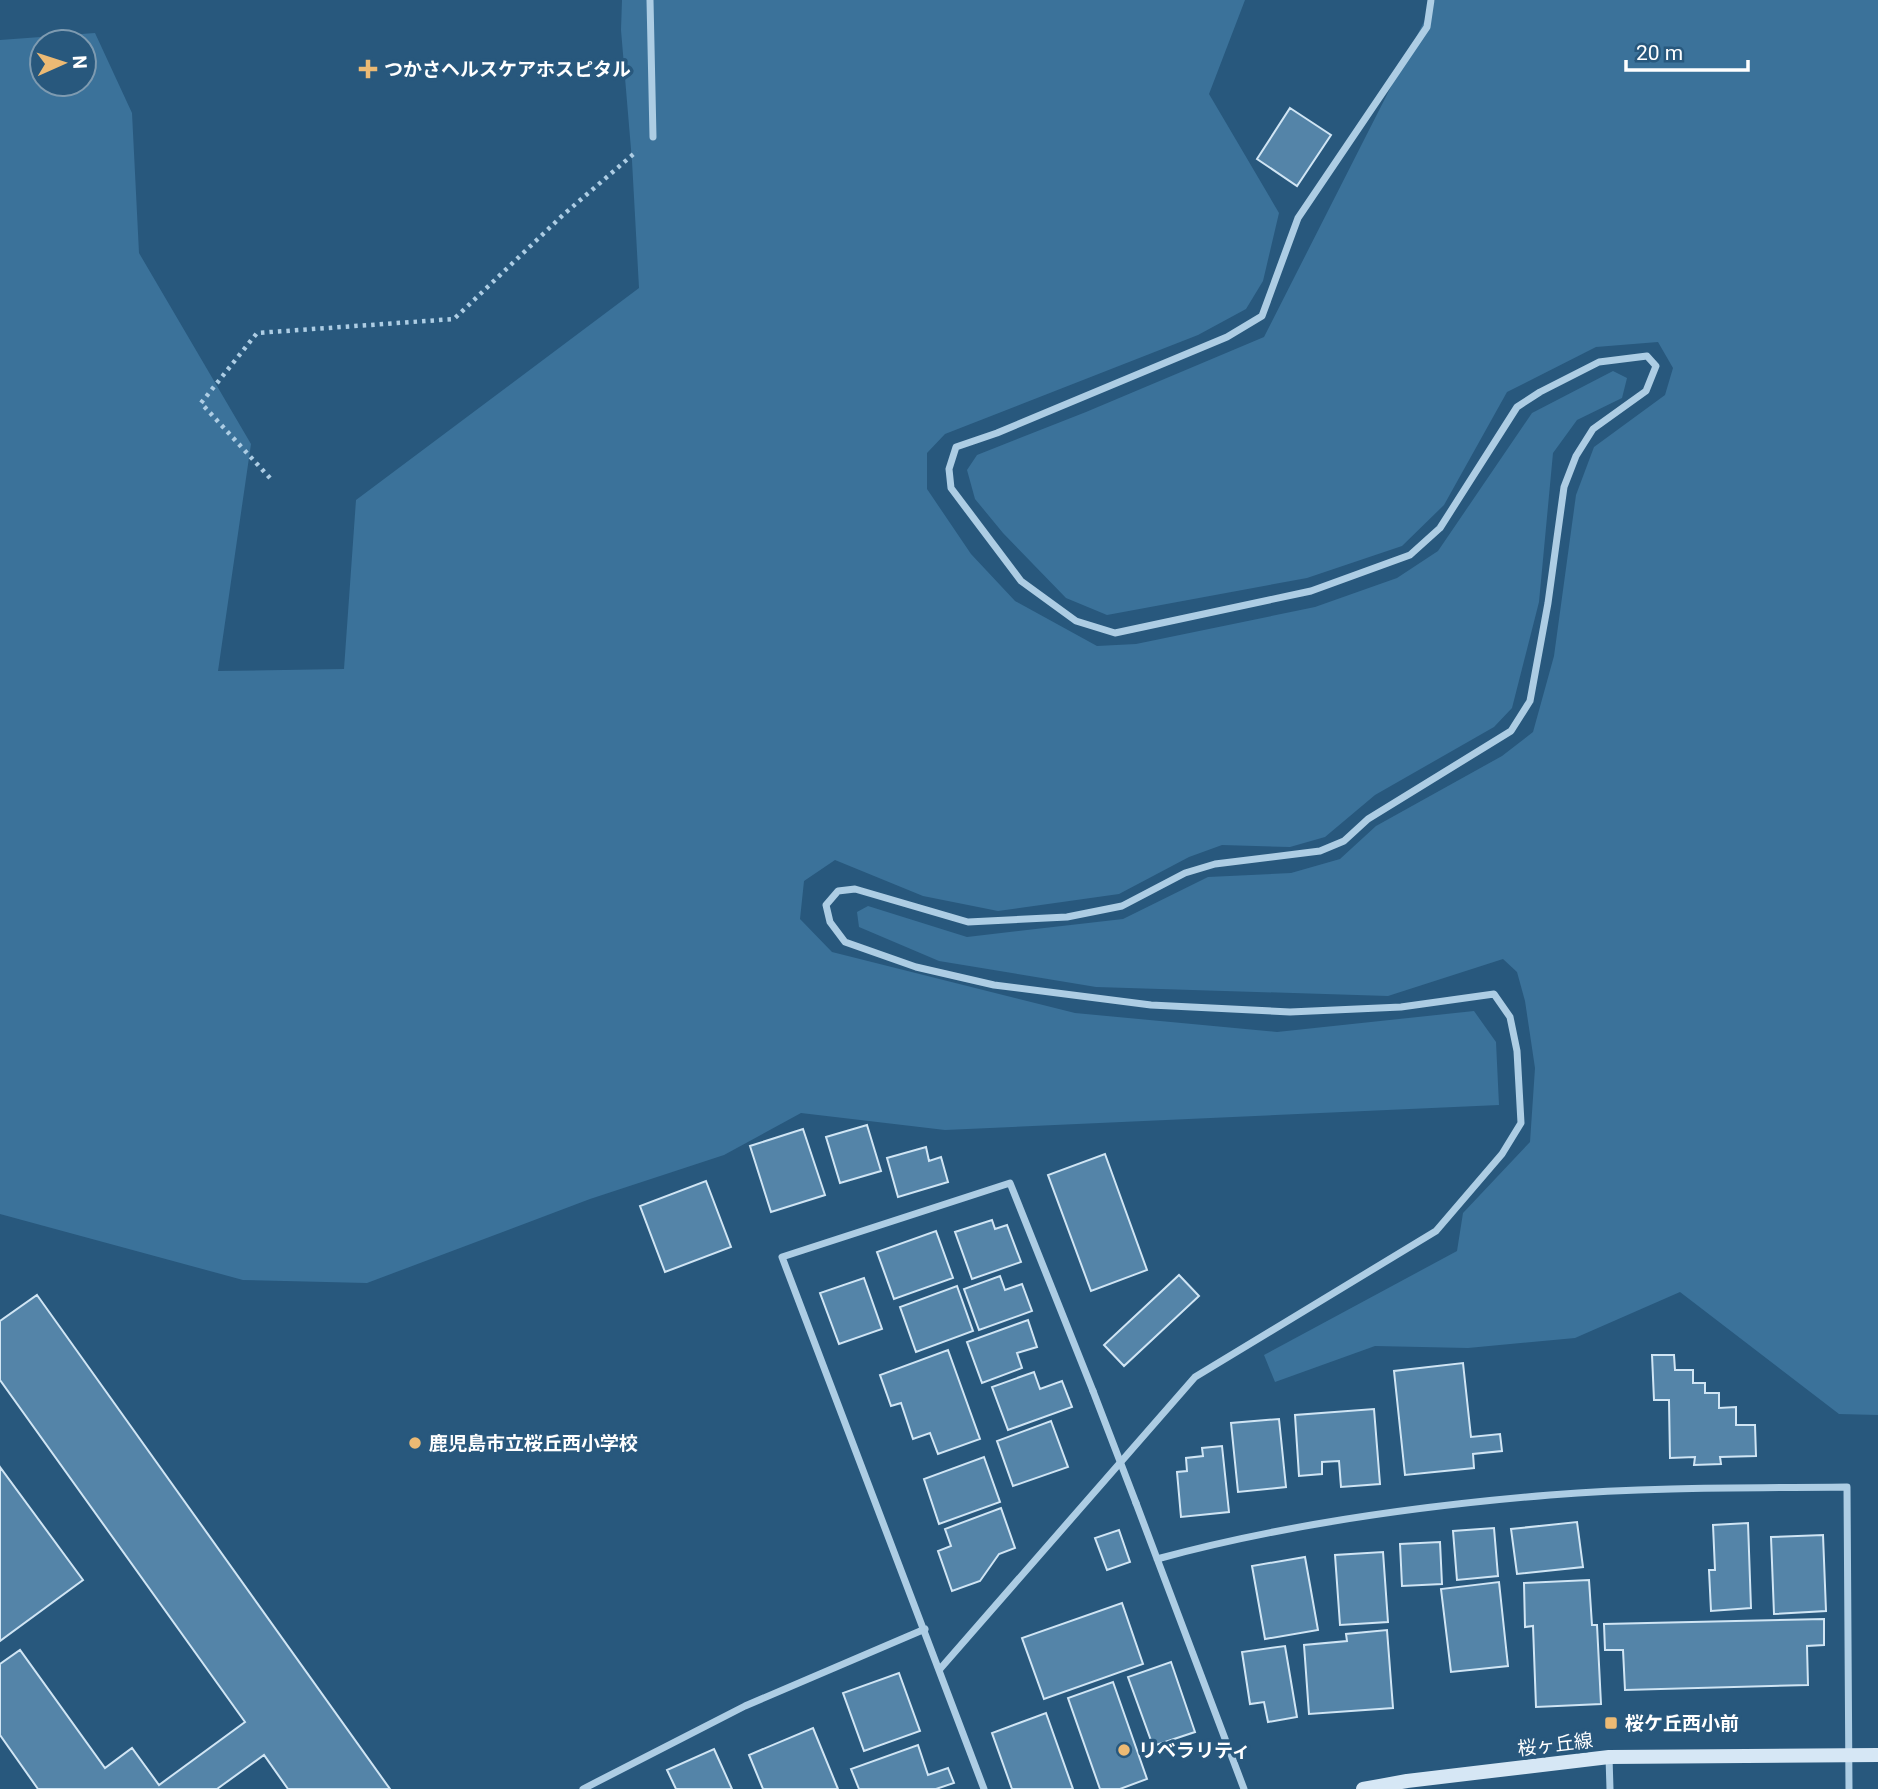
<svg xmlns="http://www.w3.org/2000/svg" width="1878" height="1789" font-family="Roboto,'Noto Sans JP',sans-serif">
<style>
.green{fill:#3b729a;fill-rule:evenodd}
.building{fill:#5484a8;stroke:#d0e5f4;stroke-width:2}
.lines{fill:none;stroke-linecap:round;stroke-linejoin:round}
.path{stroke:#adcde4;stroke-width:4.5;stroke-dasharray:3.5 5;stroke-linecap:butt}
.street{stroke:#adcde4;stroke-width:7}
.secondary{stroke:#d6e7f5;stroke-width:14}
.street-bridge{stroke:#adcde4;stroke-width:7}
.poi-dot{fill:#ecba74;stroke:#28587d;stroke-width:2.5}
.labels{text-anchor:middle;stroke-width:7;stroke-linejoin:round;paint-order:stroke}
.poi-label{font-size:19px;font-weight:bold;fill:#fff;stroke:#28587d;text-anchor:start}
.street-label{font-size:19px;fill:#fff;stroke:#28587d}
</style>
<rect width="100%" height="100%" fill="#28587d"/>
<path class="green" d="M622,0H1245L1209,94L1279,213L1263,281L1246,309L1198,335L945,434L927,453V489L971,554L1015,601L1097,646L1136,644L1315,607L1397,578L1438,551L1532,413L1613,371L1627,378L1622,398L1577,420L1553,453L1539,602L1512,708L1494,727L1375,795L1325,837L1290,847L1222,845L1189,857L1119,894L998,911L923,896L835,860L804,881L800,919L832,952L1075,1013L1277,1032L1474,1011L1496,1042L1499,1105L945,1130L801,1113L724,1155L590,1199L367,1283L243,1280L0,1214V40L95,33L132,113L139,253L251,444L218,671L344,669L356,500L639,288L632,161L621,30ZM42,42H84V84H42Z
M1435,0H1878V1415L1839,1414L1680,1292L1575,1338L1468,1348L1375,1346L1275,1382L1264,1355L1457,1251L1463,1213L1530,1142L1535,1068L1525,1001L1517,972L1503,959L1388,996L1096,987L939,961L859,927L857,912L868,906L967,937L1123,919L1208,877L1291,873L1340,859L1376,826L1502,756L1533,732L1554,656L1576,495L1594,447L1665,395L1673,368L1658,342L1596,347L1507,392L1444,505L1402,546L1307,578L1107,615L1066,598L1003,533L975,499L967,470L977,455L1086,412L1264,337Z"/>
<path class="building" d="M1290,108L1331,135L1297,186L1257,159Z
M867,1125L881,1171L840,1183L826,1137Z
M803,1129L825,1195L771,1212L750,1146Z
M926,1147L929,1161L941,1157L948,1182L898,1197L887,1158Z
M1105,1154L1147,1270L1091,1291L1048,1175Z
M706,1181L731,1247L665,1272L640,1206Z
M992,1220L995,1229L1007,1225L1021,1262L972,1279L955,1232Z
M936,1231L953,1278L894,1299L877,1252Z
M1179,1275L1199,1296L1124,1366L1104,1345Z
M1000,1276L1005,1290L1022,1284L1032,1311L979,1330L964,1289Z
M864,1278L882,1329L839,1344L820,1293Z
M957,1286L973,1331L916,1352L900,1307Z
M37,1295L390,1789H288L264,1755L217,1789H38L0,1735V1664L20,1650L105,1768L132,1748L159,1785L245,1722L0,1380V1321Z
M1028,1320L1037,1347L1017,1353L1022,1368L982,1383L967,1342Z
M948,1350L980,1439L938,1454L930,1433L913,1439L901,1403L891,1406L880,1375Z
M1652,1355H1674L1675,1370H1693V1383H1705V1393H1719V1408L1736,1407V1425H1755L1756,1456L1720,1457L1721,1464L1694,1465L1695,1457L1670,1458L1669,1400H1654Z
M1463,1363L1471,1437L1500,1434L1502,1451L1473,1454L1474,1468L1405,1475L1394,1371Z
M1034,1372L1040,1389L1062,1381L1072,1407L1008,1430L992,1387Z
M1374,1409L1380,1484L1341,1487L1339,1461L1322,1462V1474L1299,1476L1295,1415Z
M1279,1419L1286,1487L1238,1492L1231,1423Z
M1051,1421L1068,1467L1013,1486L997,1441Z
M1222,1446L1229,1512L1181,1517L1177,1472L1187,1471L1186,1458L1203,1456L1202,1448Z
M984,1457L1000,1502L939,1524L924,1479Z
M0,1467L83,1580L0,1641Z
M1001,1508L1015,1548L999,1554L980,1581L952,1591L938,1551L951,1546L945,1529Z
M1577,1522L1583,1567L1517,1574L1511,1529Z
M1748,1523L1751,1608L1711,1611L1709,1570H1715L1713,1525Z
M1494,1528L1498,1576L1457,1580L1453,1531Z
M1119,1530L1130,1562L1107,1570L1095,1538Z
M1823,1535L1826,1611L1774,1614L1771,1537Z
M1440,1542L1442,1584L1402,1586L1400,1544Z
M1383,1552L1388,1622L1340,1625L1335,1555Z
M1305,1557L1318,1630L1265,1639L1252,1566Z
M1589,1580L1592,1625H1597L1601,1704L1536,1707L1533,1626L1525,1627L1524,1583Z
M1499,1582L1508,1666L1451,1672L1441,1589Z
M1122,1603L1143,1664L1044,1699L1022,1638Z
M1824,1619V1645L1807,1646L1808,1685L1625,1690L1623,1650H1605L1604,1624Z
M1387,1630L1393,1708L1309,1714L1304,1645L1347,1641L1346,1634Z
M1285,1646L1297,1717L1268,1722L1264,1702L1250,1704L1242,1652Z
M1171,1662L1195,1732L1153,1746L1128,1677Z
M899,1673L920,1731L864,1751L843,1693Z
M1113,1682L1147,1779L1120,1789H1100L1068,1698Z
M1046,1713L1073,1789H1012L992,1733Z
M813,1728L838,1789H763L749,1755Z
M918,1745L928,1775L948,1768L954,1783L936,1789H859L851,1769Z
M714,1749L732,1789H676L667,1770Z"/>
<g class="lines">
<path class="path" d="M270,478L201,403L257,333L454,319L563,215L637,151"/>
<path class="street" d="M650,0L653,137
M1136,1503L1244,1789
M1157,1559C1285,1524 1418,1506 1550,1495C1649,1487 1748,1488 1847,1487L1849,1789
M940,1669L1195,1377L1436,1231L1502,1154L1521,1123L1517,1051L1510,1017L1494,994L1401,1007L1290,1012L1151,1005L994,985L916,967L845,942L830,922L826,905L838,891L855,889L968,922L1067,917L1122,906L1185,873L1215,864L1320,851L1344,841L1368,819L1511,731L1530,701L1548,603L1564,487L1576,456L1593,429L1646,391L1656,366L1647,356L1599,362L1540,392L1517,407L1440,528L1410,555L1311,591L1115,633L1076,621L1021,581L951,488L949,469L956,447L997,433L1227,337L1262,316L1298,218L1427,27L1431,0
M1609,1757L1610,1789
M583,1789L745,1706L925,1629
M984,1789L782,1257L1010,1183L1093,1391"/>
<path class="secondary" d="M1363,1789L1407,1781L1609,1757L1878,1755"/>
<path class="street-bridge" d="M1093,1391L1136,1503"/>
</g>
<g class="poi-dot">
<path d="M364.5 58.5h7v7h7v7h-7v7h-7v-7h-7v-7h7z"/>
<circle cx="415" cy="1443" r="7"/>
<rect x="1604" y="1716" width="14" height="14" rx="3.5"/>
<circle cx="1124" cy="1750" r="7"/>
</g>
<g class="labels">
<g class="poi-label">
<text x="384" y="76">つかさヘルスケアホスピタル</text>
<text x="429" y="1450">鹿児島市立桜丘西小学校</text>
<text x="1625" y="1730">桜ケ丘西小前</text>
<text x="1138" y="1757">リベラリティ</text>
</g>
<g class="street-label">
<text transform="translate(1555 1744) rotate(-7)" y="7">桜ヶ丘線</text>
</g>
</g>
<g transform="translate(63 63) rotate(87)"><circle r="33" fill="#28587d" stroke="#7e9bb1" stroke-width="2"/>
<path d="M0-5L12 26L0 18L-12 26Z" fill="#ecba74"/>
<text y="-10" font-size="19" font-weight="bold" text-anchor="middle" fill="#ffffff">N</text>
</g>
<path d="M1626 60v10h122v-10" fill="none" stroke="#ffffff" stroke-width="3.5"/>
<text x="1636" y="60" font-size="21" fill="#ffffff" stroke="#28587d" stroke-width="5" paint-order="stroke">20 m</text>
</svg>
